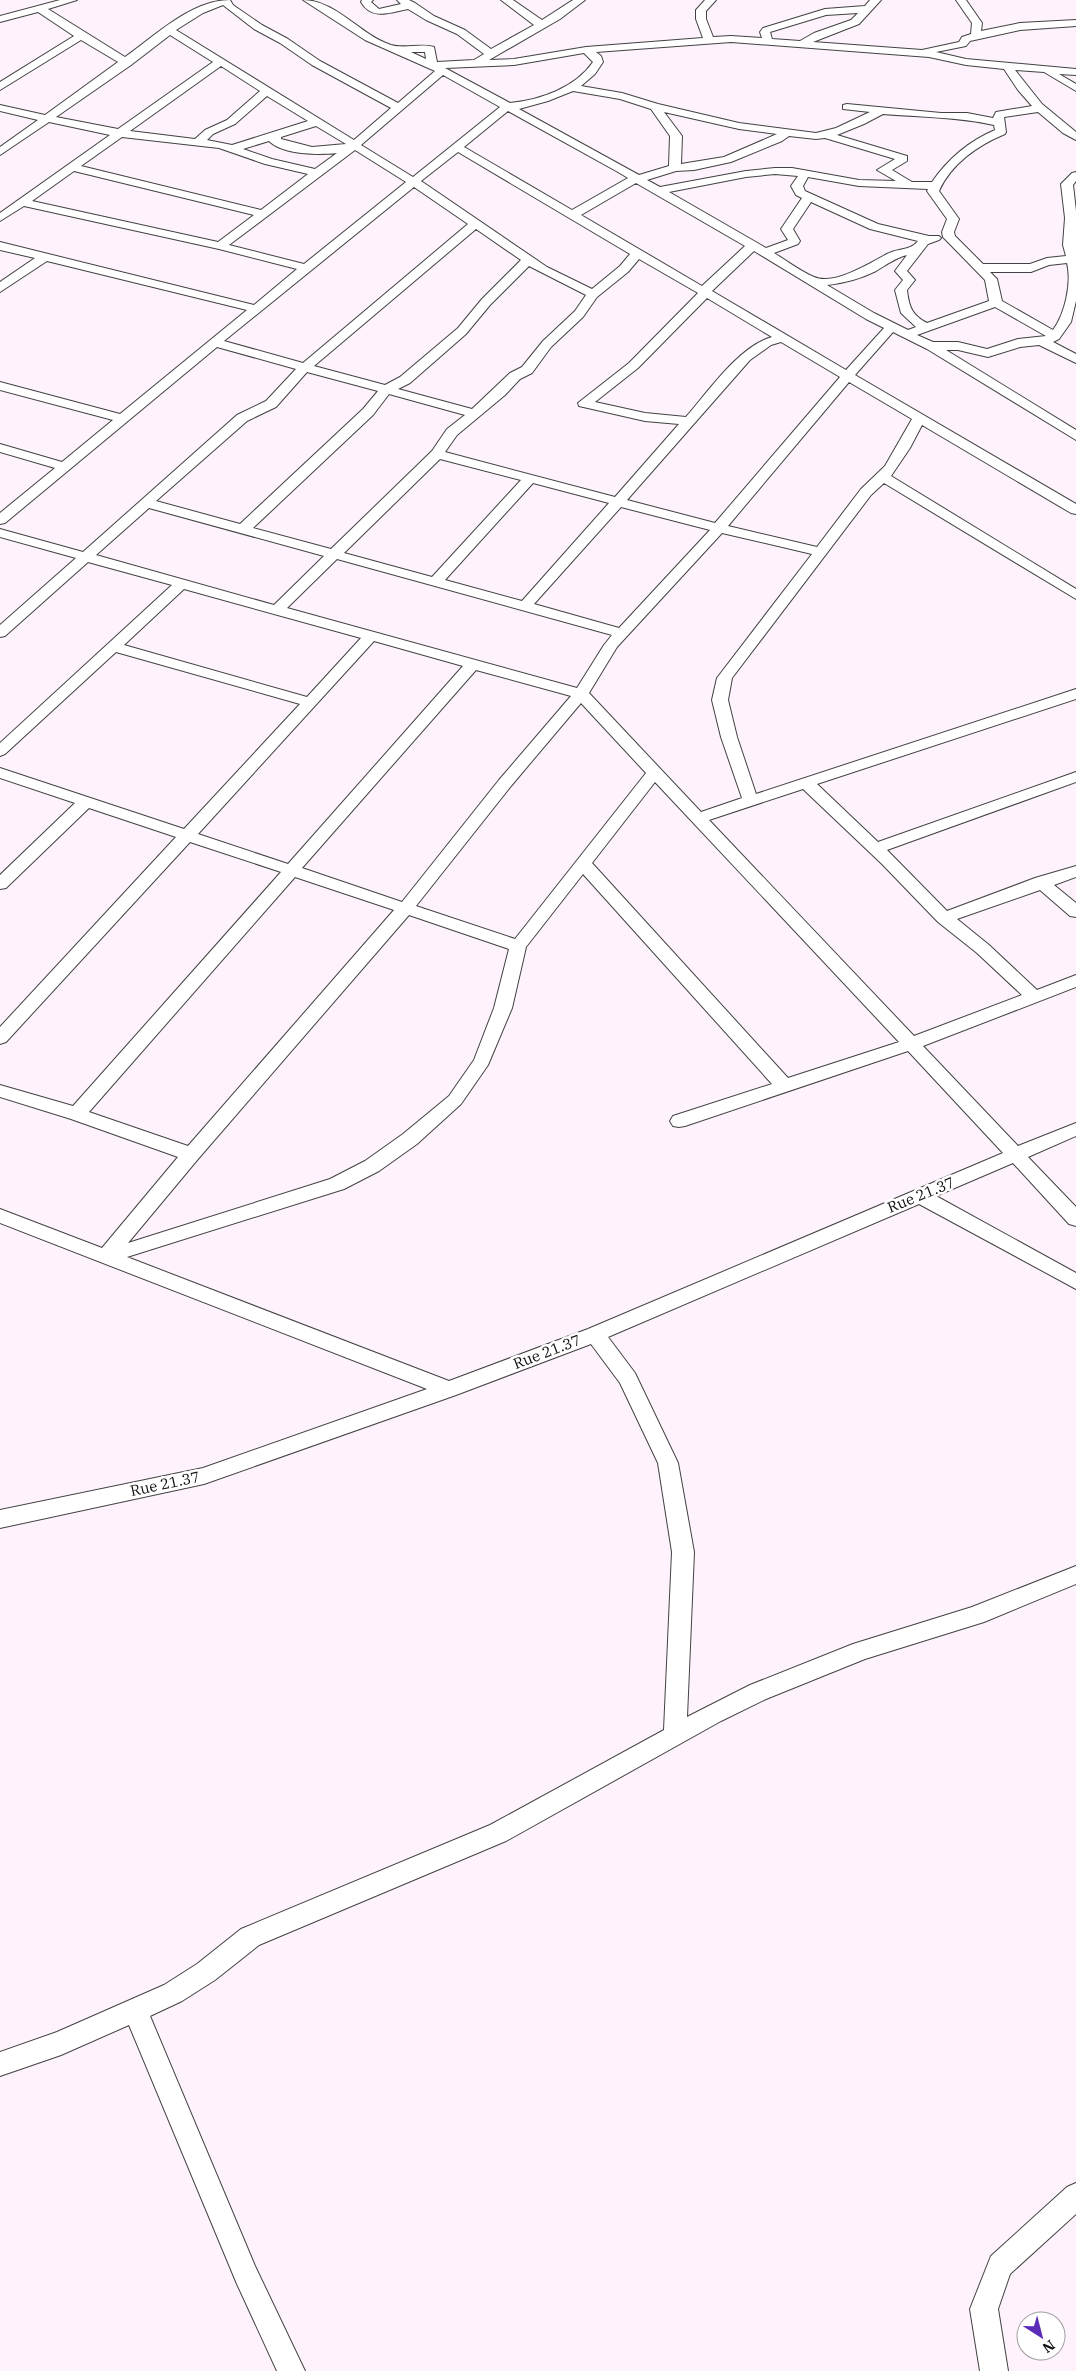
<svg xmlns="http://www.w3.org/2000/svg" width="1076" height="2371" font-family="'IBM Plex Serif',serif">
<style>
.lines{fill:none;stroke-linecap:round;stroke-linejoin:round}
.street-casing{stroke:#424242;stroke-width:2}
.street{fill:#fff;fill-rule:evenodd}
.labels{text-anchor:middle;stroke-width:5;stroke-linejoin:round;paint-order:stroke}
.street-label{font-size:15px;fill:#0f0f0f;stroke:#fff}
</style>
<rect width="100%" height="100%" fill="#fef2fc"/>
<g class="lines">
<g class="street-casing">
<path id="street" d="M60,0H77L48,9L125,57C155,36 191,0 230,0L233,5L262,25L288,39L320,61L398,103L435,71L365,40L303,0C336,0 360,35 391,45C405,49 420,43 434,47L437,62L474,60L484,54L457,34L426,20L408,9C391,12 372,21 361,2L362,0H373L371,2L379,9L401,4L397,0H409L415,3L434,16L465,30L491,49L534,25L501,0H513L542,20L573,0H585L560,19L489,60L514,59L586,47L703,38L696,19V10L705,0H716L706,11V19L713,37L731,36L762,38L760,32L763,28L825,9L865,6L870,0H881L859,24L813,42L922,50L959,42L962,37L971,34L972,23L956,0H966L982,23L981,31L1020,23L1076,20V26L1020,30L970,41L966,46L936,52L966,59L1076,69V75L1059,74L1076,84V91L1044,72L1015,70L1042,104L1076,132V140L1063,133L1038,112L1004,117L1006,132L1005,134C978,145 951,164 939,191L959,219L954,232L955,236L983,264H1030L1047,258L1066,256L1063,245L1065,218L1061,184L1072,173L1076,172V181L1073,185L1076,211V301L1071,322L1059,339L1053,342L1076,354V363L1039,345L1020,347L988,357L958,350H946L1076,430V440L927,349L893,332L855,375L1076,504V514L1071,513L922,425L910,448L891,476L1076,589V599L884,483L871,495L732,678L728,700L737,737L756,794L1076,689V699L817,784L878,842L1076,772V782L887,850L947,911L1035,878L1076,866V877L1054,885L1076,903V917L1070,916L1040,890L957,919L989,945L1037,990L1076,975V987L923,1046L1018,1146L1076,1123V1136L1028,1157L1076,1207V1226L1069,1224L1013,1163L936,1196L1076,1273V1289L919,1204L608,1337L635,1373L678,1463L694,1552L687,1717L750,1685L853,1644L972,1607L1076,1566V1584L984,1622L865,1659L766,1699L721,1721L506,1841L259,1945L215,1980L182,2001L150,2016L255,2266L305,2371H277L237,2284L129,2025L61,2055L0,2076V2052L57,2032L164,1985L197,1964L241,1929L490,1825L664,1730L672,1552L658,1463L620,1383L591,1344L456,1395L204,1484L0,1528V1510L203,1468L427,1389L0,1223V1209L102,1248L178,1157L71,1119L0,1097V1085L73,1106L281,872L190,842L6,1042L0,1044V1027L176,837L89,808L6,888L0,889V875L75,803L0,778V768L184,829L300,704L116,652L5,754L0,756V743L172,585L88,562L5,636L0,637V625L76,558L0,537V529L83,552L237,415L266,401L296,369L217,347L5,523L0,524V513L55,468L0,452V444L62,462L113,420L0,390V382L120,414L247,310L47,261L0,292V282L35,258L0,250V242L254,305L297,269L219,249L24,206L0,221V213L110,135L49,122L0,155V147L38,120L0,111V105L45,115L118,62L81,40L0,90V82L74,36L38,12L0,22V16ZM223,5L254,29L280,43L312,65L391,108L354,140L176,30L203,13ZM858,13L851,20L814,33L800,41L772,39L770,32L826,15ZM170,35L213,62L118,129L56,117L131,65ZM731,42L929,57L966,65L1004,69L1018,90L1032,106L996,112L993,118L967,113H941L847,104L843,105V109L870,112L836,128L816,133L739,123L658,104L622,93L581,86L595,74L603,62L601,56L596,52ZM411,52H425L426,59ZM584,53L593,62C575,88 540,100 510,103L445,68L514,65ZM221,66L260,91L227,120L205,130L195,139L130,131ZM443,75L500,107L413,177L361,145ZM573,91L620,99L651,109L670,136L669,166L639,175L519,109L548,101ZM267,96L308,121L232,145L207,140L213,134L235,124ZM508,111L618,172L628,178L572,210L464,147ZM664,112L739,129L777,134L724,157L681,164L682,136ZM883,114C920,117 958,117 994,125L995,130C969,141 948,159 932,182H912L892,170L907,161V156L837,135L864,124ZM316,126L346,144L312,147L281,139V137ZM789,136L816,139L825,138L895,159L877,170L896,181L859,180L792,168H775L746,171L660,187L647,180L676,171L694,170L731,162L782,141ZM122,137L219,148L265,164L308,174L261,210L81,166ZM269,141C283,155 319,155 337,153L315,169L272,159L243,149ZM355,150L406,182L304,264L229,245ZM458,152L630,254L620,266L592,289L547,267L421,181ZM74,171L254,215L218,242L32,201ZM775,174L798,176L791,186L796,195L802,198L781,229L788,240L766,248L669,192L746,177ZM808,177L859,186L928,189L927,191L947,219L942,232L943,237L985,280L989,301L927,323C912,315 909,307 907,290L915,280L907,271L928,244L939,240L941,238L939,236H929L878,224L805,191L803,186ZM636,183L745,246L702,286L581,215ZM414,187L468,224L303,363L224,341ZM811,202L870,229L918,241C910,251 898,248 887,254C870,263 834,286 814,277C800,271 787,261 774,253L798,244L800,241L793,229ZM476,229L521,260L482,299L458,328L400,377L385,385L314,366ZM754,251L866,319L884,328L846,370L712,291ZM907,255L895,271L903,280L895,290L901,313L916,327L908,330L874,313L827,285C844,283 860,279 876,271C886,265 895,258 907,255ZM639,259L698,293L629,363L578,403L579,406L645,421L679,424L615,497L445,452L457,435L505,395L520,379L532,373L551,347L583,317L597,297L628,272ZM1067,263C1072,283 1065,314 1053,330L1002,301L997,279L990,272H1031L1049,265ZM529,266L586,295L575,311L543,341L522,367L510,373L472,409L398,389L410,383L466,334L490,305ZM707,298L772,337C739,346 708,392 686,417L645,413L595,402L638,368ZM995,307L1046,336L1018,339L987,349L958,342H933L917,335ZM781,342L840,377L715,523L627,500L750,360L771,345ZM307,372L378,391L363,409L240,524L156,501L247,421L276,407ZM849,382L912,419L885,466L861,489L817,547L728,526ZM389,394L465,415L447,429L432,451L331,549L253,528L373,415ZM440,459L521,480L432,577L344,553ZM533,483L609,503L522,601L445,580ZM621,507L710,530L619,628L534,604ZM149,508L324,556L274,605L96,555ZM722,533L812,554L717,678L712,700L721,737L742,798L701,812L589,693L617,647ZM337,559L612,635L604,645L577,688L287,608ZM184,589L361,638L307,697L124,645ZM374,641L463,666L288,864L198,834ZM476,670L571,696L499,780L402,902L302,868ZM581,703L646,773L515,939L416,906L511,786ZM655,782L899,1042L788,1078L592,863ZM803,789L882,864L938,922L977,953L1022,995L914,1036L709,820ZM583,874L772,1084L673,1116L670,1121L673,1126L679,1127L685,1126L908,1051L1003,1153L588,1329L449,1381L127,1257L344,1189L379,1171L417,1144L461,1104L488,1065L512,1008L526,947ZM295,877L394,910L188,1146L89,1112ZM409,915L509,949L494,1008L474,1060L449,1096L403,1134L365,1161L330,1179L128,1243L198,1159Z
M1076,2183V2214L1010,2274L998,2309L1008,2371H980L970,2309L991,2256L1067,2187Z"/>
</g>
<use href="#street" class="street"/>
</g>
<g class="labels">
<g class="street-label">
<text transform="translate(921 1195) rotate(-22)" y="5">Rue 21.37</text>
<text transform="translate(547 1352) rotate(-21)" y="5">Rue 21.37</text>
<text transform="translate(165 1484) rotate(-12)" y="5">Rue 21.37</text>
</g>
</g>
<g transform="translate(1041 2336) rotate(144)"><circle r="24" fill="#ffffff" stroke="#9f9f9f"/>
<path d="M0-4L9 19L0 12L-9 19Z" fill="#5b2db9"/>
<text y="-8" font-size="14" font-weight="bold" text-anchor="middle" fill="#0f0f0f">N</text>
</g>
</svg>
